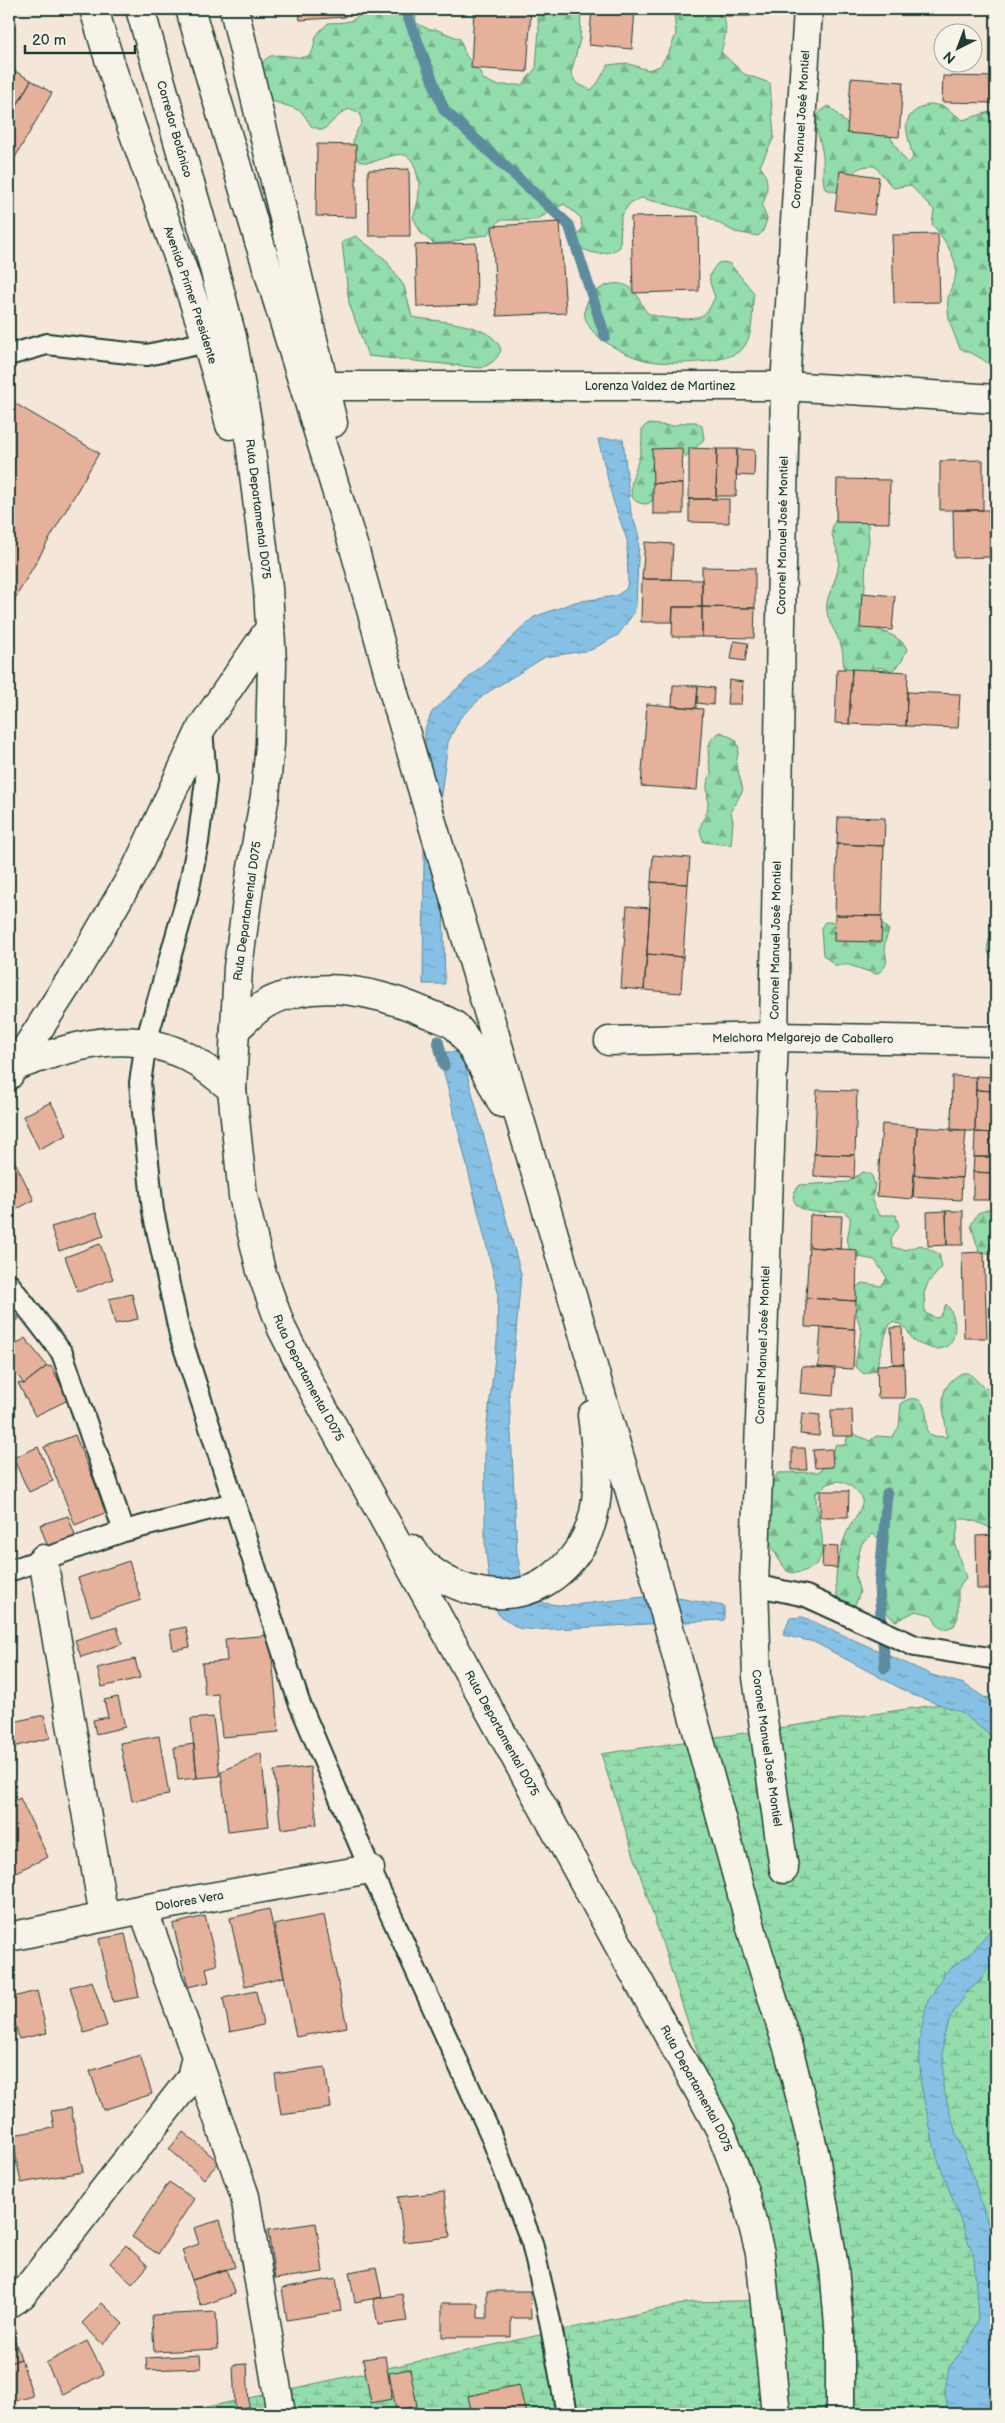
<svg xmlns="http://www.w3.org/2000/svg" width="1005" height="2423" font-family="'Balsamiq Sans',sans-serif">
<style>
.forest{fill:url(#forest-firs);stroke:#598c70}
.wetland{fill:url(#wetland-marsh);stroke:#598c70}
.water{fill:url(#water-ripples);stroke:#5d8c9e}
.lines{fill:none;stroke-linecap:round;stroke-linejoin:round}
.stream{stroke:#5d8c9e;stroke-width:11}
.building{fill:#e6b19a;stroke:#1f3d34}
.service-casing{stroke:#1f3d34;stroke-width:24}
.minor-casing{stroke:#1f3d34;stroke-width:31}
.tertiary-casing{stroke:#1f3d34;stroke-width:31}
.trunk-casing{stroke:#1f3d34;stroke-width:31}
.motorway-casing{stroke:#1f3d34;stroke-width:31}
.service{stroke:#f7f3e8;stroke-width:20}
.minor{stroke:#f7f3e8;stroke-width:28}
.tertiary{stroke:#f7f3e8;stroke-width:28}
.trunk{stroke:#f7f3e8;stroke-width:28}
.motorway{stroke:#f7f3e8;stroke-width:28}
.labels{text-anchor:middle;stroke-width:5;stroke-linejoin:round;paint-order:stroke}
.street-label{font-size:12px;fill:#1f3d34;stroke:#f7f3e8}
</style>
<defs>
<pattern id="forest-firs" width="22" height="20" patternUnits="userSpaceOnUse" patternTransform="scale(1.25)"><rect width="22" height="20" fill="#93dcab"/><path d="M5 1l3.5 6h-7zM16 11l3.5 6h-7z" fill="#77b48c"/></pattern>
<pattern id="wetland-marsh" width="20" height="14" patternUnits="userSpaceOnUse" patternTransform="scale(1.25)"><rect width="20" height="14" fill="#93dcab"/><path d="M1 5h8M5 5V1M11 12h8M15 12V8" fill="none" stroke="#77b48c"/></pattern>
<pattern id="water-ripples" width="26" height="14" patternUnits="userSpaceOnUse" patternTransform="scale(1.25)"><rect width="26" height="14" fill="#86c1e5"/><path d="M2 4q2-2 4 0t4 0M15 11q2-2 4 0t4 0" fill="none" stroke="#6d9eba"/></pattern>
</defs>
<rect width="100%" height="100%" fill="#f4e6d8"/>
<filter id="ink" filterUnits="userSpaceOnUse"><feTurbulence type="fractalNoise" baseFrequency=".02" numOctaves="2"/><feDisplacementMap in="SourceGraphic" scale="10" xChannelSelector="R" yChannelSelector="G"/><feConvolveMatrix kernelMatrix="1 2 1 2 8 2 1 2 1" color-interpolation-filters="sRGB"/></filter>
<g filter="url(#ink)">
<path class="forest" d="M363,9H415L416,23L430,30L435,29L460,39L466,56L478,68L483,79L496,85H522L536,68L539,30L537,9H581L580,39L571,73L576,83L591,90L597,84L608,65L626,63L648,70L660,66L670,50L676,34L674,12L676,9H714C732,19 725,37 721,52L744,74L770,83L774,137L760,166C770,179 768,192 762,206L767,219L763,231L758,236L735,232L698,212L641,198L630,203L621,216L620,247C605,258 586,254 573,242L582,229L581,218L564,204L536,220H500L487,235C468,236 452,245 433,243L421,233L413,217C419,202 421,189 417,174C408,134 381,169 359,161C349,146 352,137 362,123L360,113L351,109L344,111L323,130L312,127L302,112L294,108L269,100C262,77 251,50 288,56C294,56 302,59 308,56C316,51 313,41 317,35C320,30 325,27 328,23C342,22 357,24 363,9Z
M931,104L943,106L963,120L996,110V265L992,272L996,278V381C990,357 978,358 960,348C953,333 946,315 948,299C949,289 957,279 956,268C955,255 941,234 932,224L934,210L910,185L893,188L875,166C854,165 853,173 845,190L836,192L825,189C821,176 825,163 822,150C819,132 806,117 829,106L850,127L886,131C895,142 898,154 909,163L913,158C908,132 895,115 931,104Z
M356,236L385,259L404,286L412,317C437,322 493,322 501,350C496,361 491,364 481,368L368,356L349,303L342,242Z
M724,262L730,264L754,293C751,311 755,333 743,348C729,365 665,365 645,360C624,355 573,331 587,303C595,286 619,276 634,291C640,297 641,307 648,313C655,318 691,321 699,317C708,314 711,305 715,297C709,281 706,276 718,263Z
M687,422H696L702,426L704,439C688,459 656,472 652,501L647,504C617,504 638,467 640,454C642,446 642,438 642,429L647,424L672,426Z
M855,512L868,525L869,541L866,560L864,607L874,628C887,633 901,637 907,649L902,661L892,671L878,667V676L846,675C842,665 844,659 842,649C838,632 824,620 827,602C830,589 839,575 839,561C838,541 823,534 840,514Z
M721,732L736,740L739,749L736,763L743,790L731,811L733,822L731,845L704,842C696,824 702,827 707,811C710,801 705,790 708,780C710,775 711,777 711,773C710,764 707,755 709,746C710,739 715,735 721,732Z
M825,922H834L843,925L882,924L889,930C888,934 886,938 885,942C883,956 894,964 876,974L849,965H835L823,955L821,928Z
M991,936H996V962C987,954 985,947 991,936Z
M863,1172L871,1174L875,1185L872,1201L879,1215H896L899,1227L891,1238L892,1247L904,1250L921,1245L939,1254L942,1267L928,1283L924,1293L925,1313L936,1318L941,1316L946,1304C962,1321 957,1360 925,1346C922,1345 916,1343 914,1341C910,1337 908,1329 903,1325L892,1322C886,1327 879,1359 876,1370L864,1374L855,1366L861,1331L854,1304V1288L863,1283L881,1286L887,1278L875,1260L853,1256C842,1238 851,1234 850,1217L843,1211C834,1211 824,1213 815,1212C798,1211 785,1199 800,1185L848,1182Z
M990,1209L996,1210V1255L979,1251L971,1225L978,1213Z
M962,1373H969L984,1388H996V1432L992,1445L996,1450V1531C984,1525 972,1518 959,1519L955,1545L966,1578L958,1589V1617L954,1626L945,1629L937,1625L932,1615L916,1611L896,1621C889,1617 887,1613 883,1607C868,1582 877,1569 884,1543L873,1534L862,1543L859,1553L855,1575L860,1593L855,1605L844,1609C828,1594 839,1548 848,1530C854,1518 861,1512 863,1499C847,1479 835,1474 816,1494C815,1517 836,1559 807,1570C800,1573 794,1574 787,1571C781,1562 773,1552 770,1541C764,1520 763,1488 778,1473L818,1472L826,1466L836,1444L845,1445L849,1432L870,1441L876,1436L892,1437L899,1427L901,1403C925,1388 928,1414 927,1431L932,1436L947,1437C945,1410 933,1389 962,1373Z"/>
<path class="wetland" d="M996,1696V2414H175L692,2302L778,2300L601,1754Z"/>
<path class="water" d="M598,439H623L631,513L639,535L636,606L633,614L618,635L591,650L545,657L485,694L460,718L448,742L433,855L443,896L445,984H423L425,729L432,712L534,617L575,602L616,596L626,589L628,582L627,540L613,500Z
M439,1052H461L521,1274L514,1358L509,1392L517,1553L522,1581L531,1595L544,1603L565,1606L660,1595L724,1606V1620L535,1630L518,1628L498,1614L490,1590L485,1542V1441L497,1341L498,1292Z
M803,1617L932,1675L964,1684L996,1705V1740L961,1712L913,1695L814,1642L783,1635L790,1618Z
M996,1923V1955L980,1981L968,1991L951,2016L943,2038V2087L956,2134L969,2164L996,2249L994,2414H948L945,2391L949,2367L969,2342L978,2319L974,2257L936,2154L921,2086L919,2042L927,2003L944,1974L971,1953Z"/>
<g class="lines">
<path class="stream" d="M405,9L444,110L569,225L605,336
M438,1041L444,1066
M885,1668L879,1588L887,1493"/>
</g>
<path class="building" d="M299,9H344L345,17L300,20Z
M474,9H531L527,72L471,68Z
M592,9H635L632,49L589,45Z
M719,9H751V16H719Z
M9,68L31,80L9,120Z
M943,76L996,77V103L942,102Z
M851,78L903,82L899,137L847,133Z
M31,80L52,93L9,168V120Z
M317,144L356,145V217L316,216Z
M409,169L410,236H369L368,170Z
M840,171L879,177L874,215L835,210Z
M698,216L699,291L633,293L631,217Z
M560,222L566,313L497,316L492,226Z
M938,234L940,302L894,303L892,235Z
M476,243L477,305L417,307L415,245Z
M9,400L99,453L9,609Z
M682,448L683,484L653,483L652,449Z
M689,448L717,449L716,499H689Z
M717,449H737L736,496H716Z
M737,449L755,450L754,476L736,475Z
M983,460V510H940V461Z
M837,479L890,480L889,523L836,522Z
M653,483L683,484V514H653Z
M689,499H729V523L689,522Z
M953,510H989L990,557L954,558Z
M645,542L673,544L671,579H642Z
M702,567L755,568V608L702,607Z
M642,579L702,580V607H673L672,622H641Z
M862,593L895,596L892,630L860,628Z
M673,607H702V637H672Z
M702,607L755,608L754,638L702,637Z
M992,614H996V716H991Z
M734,641L748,643L745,661L731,659Z
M837,669H852L849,724L835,723Z
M852,669L908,672L906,726L849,724Z
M729,680L743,682L741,704H727Z
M673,685L698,686L696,708L672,706Z
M698,686L714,688L713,705L697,703Z
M907,692L960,694L958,728L906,726Z
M647,704L703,709L697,790L641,786Z
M838,817L885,818L884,846L837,844Z
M837,844L884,846L882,916L835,915Z
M653,855L690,858L688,884L651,882Z
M651,882L688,884L683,957L647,954Z
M627,906L650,908L644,990L621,988Z
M835,915L882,916L881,942L834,941Z
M647,954L683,957L681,993L644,990Z
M952,1076L976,1077L975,1131H951Z
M976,1076L996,1077L995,1091L976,1090Z
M817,1090L857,1091L855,1155L814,1154Z
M976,1090L996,1091V1133L975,1132Z
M51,1102L67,1135L39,1149L23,1116Z
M882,1124L917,1127L913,1199L877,1196Z
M917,1127L966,1130L962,1178L914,1175Z
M975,1132L996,1133V1157H974Z
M9,1150L34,1200L9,1213Z
M814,1154L855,1155L854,1178L814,1176Z
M974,1157H996V1173L973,1172Z
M973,1172L991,1173L990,1200H973Z
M991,1173H996V1201L990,1200Z
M914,1175L962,1178L961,1200L912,1197Z
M946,1211L947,1245L928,1246L927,1212Z
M946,1211H963V1245H947Z
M96,1213L104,1236L59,1251L51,1227Z
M810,1215L842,1216L840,1249L809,1247Z
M990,1243H996V1272H990Z
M100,1244L113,1279L78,1292L65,1257Z
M809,1247L857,1250L856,1301L806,1298Z
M984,1252L987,1338H964L962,1253Z
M990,1272H996V1311H991Z
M132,1294L138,1319L115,1324L109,1299Z
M806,1298L856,1301L854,1329L805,1327Z
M9,1305L19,1319L9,1327Z
M991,1311H996V1337H991Z
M821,1327L855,1329L853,1369L818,1367Z
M902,1327L904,1364H893L891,1328Z
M25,1338L47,1366L24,1384L9,1364V1350Z
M904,1364L905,1398H878L877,1365Z
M47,1366L52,1367L68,1400L35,1416L18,1383L24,1384Z
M802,1366L835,1369L833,1396L800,1393Z
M831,1410H852L853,1436H832Z
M802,1413L820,1415L819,1436L800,1434Z
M75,1435L107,1512L75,1525L44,1447Z
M38,1447L53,1481L29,1492L13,1458Z
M792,1448H805L807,1470H792Z
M832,1449L833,1467L815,1468L813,1450Z
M9,1460L15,1469L9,1474Z
M820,1491H849L848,1517H820Z
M68,1516L77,1541L49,1550L40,1525Z
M996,1535V1589H977L976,1536Z
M823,1546L838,1547L837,1568L822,1567Z
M129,1561L141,1600L91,1616L78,1578Z
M117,1627L122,1644L81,1657L75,1640Z
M186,1627L190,1647L173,1650L170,1630Z
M270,1635L279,1732L222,1737L218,1694L205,1695L202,1663L227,1661L225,1639Z
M135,1659L140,1678L102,1687L97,1668Z
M118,1697L125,1727L96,1734L93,1720L108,1717L104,1700Z
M44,1715L50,1738L9,1748V1723Z
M213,1717L220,1776L197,1778L191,1719Z
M159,1736L169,1795L132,1801L120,1743Z
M194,1744L197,1778L178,1780L174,1747Z
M261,1753L269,1826L228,1831L221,1772Z
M310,1767L317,1824L281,1829L274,1771Z
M20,1798L48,1857L9,1875V1803Z
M269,1909L284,1977L245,1986L230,1918Z
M324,1915L347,2027L296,2037L274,1925Z
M205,1916L217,1965L206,1968L209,1982L188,1987L173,1924Z
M125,1934L139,1997L113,2002L99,1939Z
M92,1981L107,2026L84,2033L70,1987Z
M37,1991L47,2033L19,2039L9,1998Z
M256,1991L263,2025L230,2032L223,1998Z
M140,2055L152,2094L103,2110L90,2071Z
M325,2067L331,2108L281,2115L275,2074Z
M71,2108L83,2172L21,2183L12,2135L54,2128L51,2111Z
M183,2132L219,2162L204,2179L169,2149Z
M169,2182L194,2199L158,2254L132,2237Z
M444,2192L450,2237L404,2242L398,2197Z
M220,2220L235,2267L192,2280L182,2250L199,2244L194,2228Z
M316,2223L323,2272L275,2279L268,2230Z
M126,2245L148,2266L132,2284L110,2263Z
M376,2267L382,2297L355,2302L349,2272Z
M226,2269L235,2294L201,2306L192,2280Z
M336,2278L341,2311L287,2320L282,2288Z
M487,2291H530L531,2318H511V2337H442V2303H478V2318H487Z
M402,2294L407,2321L378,2325L373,2299Z
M102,2303L123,2324L102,2344L82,2323Z
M216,2312L218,2349L154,2352L152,2315Z
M9,2322L21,2359L9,2363Z
M87,2341L104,2374L63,2395L46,2363Z
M200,2355L201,2368L147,2370L146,2358Z
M385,2356L392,2399L371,2403L363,2359Z
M21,2359L33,2396L9,2403V2363Z
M247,2364L249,2407L235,2408L233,2365Z
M410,2369L417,2406L396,2410L389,2373Z
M519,2385L526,2414H472L468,2396Z"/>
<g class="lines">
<g class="service-casing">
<path id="service" d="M9,355L47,344L147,355L207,342
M202,729L206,780L198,842L187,898L146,1042L140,1083L153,1211L180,1335L299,1702L370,1869L490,2133L532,2243L550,2321L567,2414
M9,1284L62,1353L124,1531
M9,1571L124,1531L234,1503
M754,1585L806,1596L915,1646L996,1659"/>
</g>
<g class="minor-casing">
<g id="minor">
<path id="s1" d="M324,386H785L808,9"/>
<path id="s2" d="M609,1041L774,1037L996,1041"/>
<path d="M43,1559L104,1917"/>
<path id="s3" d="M9,1937L143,1909L370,1869"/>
<path d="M196,2056L245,2196L281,2414"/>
<path d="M9,2303L22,2295L191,2078L196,2056L143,1909"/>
</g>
</g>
<g class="tertiary-casing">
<g id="tertiary">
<path d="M16,1066C73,1046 128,1027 186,1056C202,1064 218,1078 232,1089"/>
<path d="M9,1075L75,973L137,867L202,727L270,628"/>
<path id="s4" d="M784,1869L757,1677L754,1585L774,1037L785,386L996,399"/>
</g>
</g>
<g class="trunk-casing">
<g id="trunk">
<path id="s5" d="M94,9C104,43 114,77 126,111C162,215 204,318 230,425"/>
<path d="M234,9L333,423"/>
<path d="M259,241L355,551L395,697L654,1573L755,1942L789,2051L815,2156L834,2267L840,2337V2414"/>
<path id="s6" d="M209,249L232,337L248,426L268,588L272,664L270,744L265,796L250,879L238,967L232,1089L243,1196L261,1271L282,1329L313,1390L720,2129L744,2191L760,2253L776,2414"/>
<path d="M235,1030C245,1021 256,1009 267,1003C318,977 380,992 429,1014C437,1017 447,1020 454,1025C466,1033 494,1087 502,1103"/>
<path d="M412,1549C435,1587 499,1607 540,1585C557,1576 571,1562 581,1546C605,1508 597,1456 592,1415"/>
</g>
</g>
<g class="motorway-casing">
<g id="motorway">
<path id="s7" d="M140,9L209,249"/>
<path d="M190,9L259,241"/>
</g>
</g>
<use href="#service" class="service"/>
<use href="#minor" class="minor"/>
<use href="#tertiary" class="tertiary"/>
<use href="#trunk" class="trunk"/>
<use href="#motorway" class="motorway"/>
</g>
</g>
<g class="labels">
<g class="street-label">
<text dy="4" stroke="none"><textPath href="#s7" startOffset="125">Corredor Botánico</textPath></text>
<text dy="4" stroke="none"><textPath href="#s1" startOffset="718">Coronel Manuel José Montiel</textPath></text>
<text dy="4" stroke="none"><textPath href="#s5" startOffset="302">Avenida Primer Presidente</textPath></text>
<text dy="4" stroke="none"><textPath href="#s1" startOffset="336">Lorenza Valdez de Martinez</textPath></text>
<text dy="4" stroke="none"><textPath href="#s6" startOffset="265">Ruta Departamental D075</textPath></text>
<text dy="4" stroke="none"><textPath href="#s4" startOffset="1336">Coronel Manuel José Montiel</textPath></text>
<text transform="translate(247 911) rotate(-82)" y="4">Ruta Departamental D075</text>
<text dy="4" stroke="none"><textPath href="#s4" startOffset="931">Coronel Manuel José Montiel</textPath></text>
<text dy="4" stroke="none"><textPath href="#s2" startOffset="194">Melchora Melgarejo de Caballero</textPath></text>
<text dy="4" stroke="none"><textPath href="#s4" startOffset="526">Coronel Manuel José Montiel</textPath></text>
<text dy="4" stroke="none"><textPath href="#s6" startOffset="1150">Ruta Departamental D075</textPath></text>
<text dy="4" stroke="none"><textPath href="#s6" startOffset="1555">Ruta Departamental D075</textPath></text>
<text transform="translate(767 1748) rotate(82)" y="4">Coronel Manuel José Montiel</text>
<text dy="4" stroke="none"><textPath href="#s3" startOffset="184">Dolores Vera</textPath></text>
<text dy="4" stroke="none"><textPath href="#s6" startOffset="1960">Ruta Departamental D075</textPath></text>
</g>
</g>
<rect width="1005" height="2423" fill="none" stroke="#f7f3e8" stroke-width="30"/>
<rect x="15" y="15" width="975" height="2393" fill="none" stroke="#1f3d34" stroke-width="2" filter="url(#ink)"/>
<g transform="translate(958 48) rotate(222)"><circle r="24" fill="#f7f3e8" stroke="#a1aaa0"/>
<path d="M0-4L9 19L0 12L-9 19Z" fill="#1f3d34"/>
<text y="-8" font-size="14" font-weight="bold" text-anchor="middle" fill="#1f3d34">N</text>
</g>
<path d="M25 45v8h110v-8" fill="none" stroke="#1f3d34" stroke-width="2.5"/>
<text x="32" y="45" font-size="15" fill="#1f3d34" stroke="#f7f3e8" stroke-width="4" paint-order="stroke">20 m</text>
</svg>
